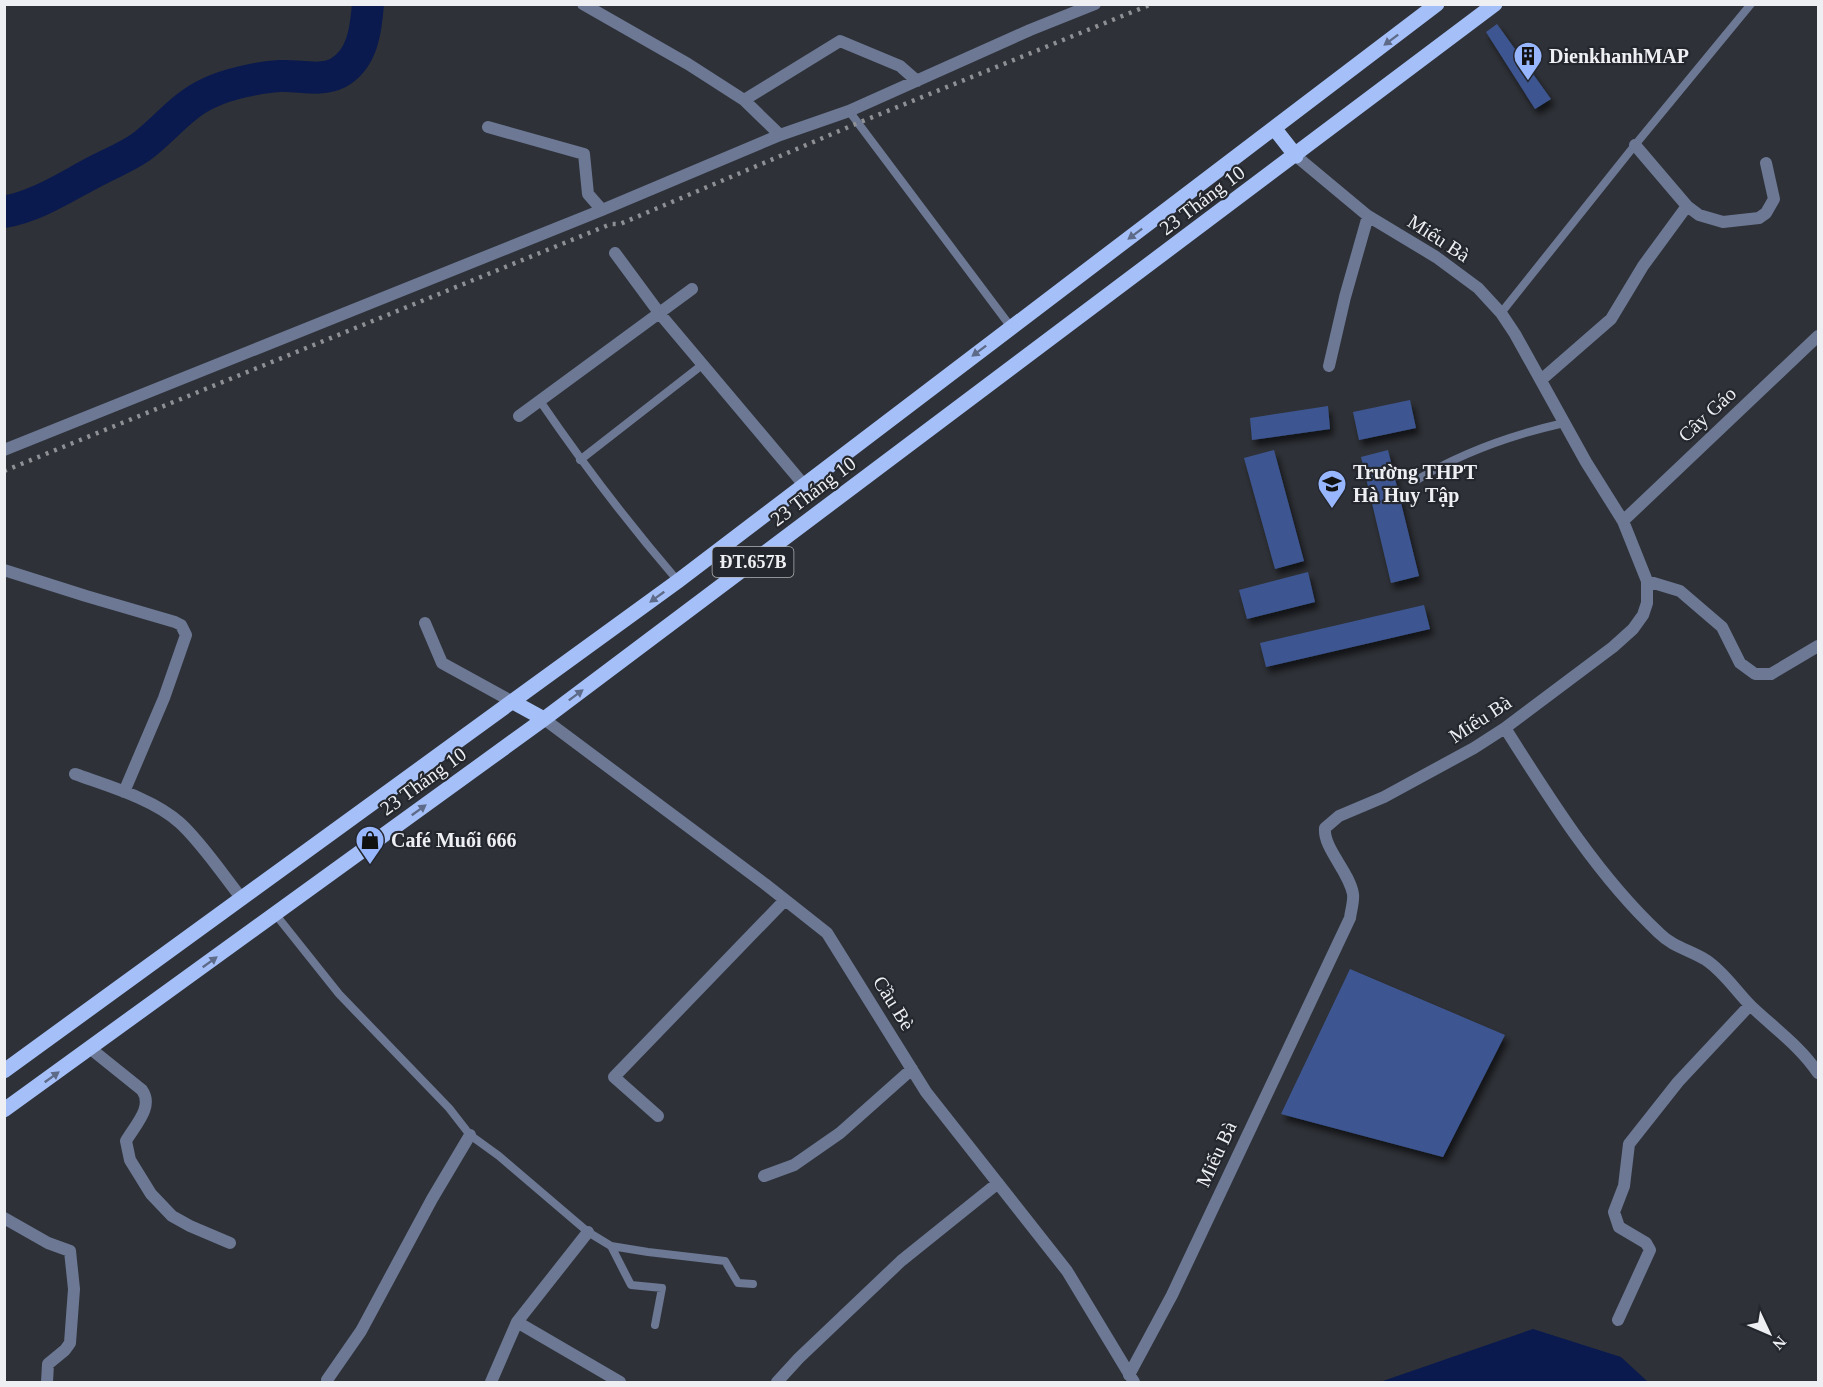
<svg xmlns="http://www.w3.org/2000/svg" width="1823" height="1387" font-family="Georgia,serif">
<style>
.water{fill:#0a1a4f}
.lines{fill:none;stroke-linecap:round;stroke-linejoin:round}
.river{stroke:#0a1a4f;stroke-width:32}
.building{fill:#3e5691;filter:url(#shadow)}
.service{stroke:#6c7894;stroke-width:8}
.minor{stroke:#6c7894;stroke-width:12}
.primary{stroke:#a5bff8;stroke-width:15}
.rail{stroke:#8e9095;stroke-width:4.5;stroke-dasharray:3 6;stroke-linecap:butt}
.oneway{fill:#5e6b88}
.labels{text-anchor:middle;stroke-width:4.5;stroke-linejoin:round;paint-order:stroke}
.shield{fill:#24272d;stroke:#b1b3b8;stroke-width:1.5}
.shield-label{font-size:18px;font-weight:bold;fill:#edeff3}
.poi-label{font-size:20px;font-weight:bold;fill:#edeff3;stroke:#24272d;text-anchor:start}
.street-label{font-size:20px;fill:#edeff3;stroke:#24272d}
</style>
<defs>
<filter id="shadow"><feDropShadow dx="3.5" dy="6" stdDeviation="3" flood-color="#0009"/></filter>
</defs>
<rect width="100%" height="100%" fill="#2e3137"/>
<path class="water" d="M1533,1329L1621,1357L1648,1382H1380Z"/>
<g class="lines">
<path class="river" d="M4,212C38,206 67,186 96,171C111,163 127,157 141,147C164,130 182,105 209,93C227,84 260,77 280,76C300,75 320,82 338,73C363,59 366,29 368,4"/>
</g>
<path class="building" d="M1497,24L1551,99L1535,109L1486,32Z
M1410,400L1416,428L1359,440L1353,412Z
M1328,406L1330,429L1252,440L1250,418Z
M1274,450L1304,561L1275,569L1244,458Z
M1388,450L1419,576L1391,583L1361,457Z
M1308,572L1315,602L1247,619L1239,590Z
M1424,605L1430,629L1266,667L1260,643Z
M1350,969L1505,1035L1443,1157L1281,1114Z"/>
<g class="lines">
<path class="service" d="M849,111L1011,327
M1501,313L1635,145L1751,4
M540,401C583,464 628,523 678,581
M580,460L702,365
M1415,481C1462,452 1511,435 1564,423
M276,915L339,994L449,1108L470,1135L499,1156L588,1232L611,1246L631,1285L662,1288L655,1325
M611,1246L648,1252L725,1261L738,1283L753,1284"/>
<path class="minor" d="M583,4L688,64L744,100L780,135
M744,100L840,41L900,66L917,81
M488,127L584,154L588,194L602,210
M1635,145L1687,206
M615,253L660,314L804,485
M1329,366L1345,297L1368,216
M1541,380L1611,319L1643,266L1687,206L1699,215L1723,222L1759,218L1766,213L1774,199L1766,163
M519,416L692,289
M4,450L602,210L780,135L849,111L1030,30L1095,4
M1623,521L1818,336
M4,570L86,596L175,622L181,625L186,635L164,698L124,792
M1647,581L1680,591L1722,627L1740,663L1755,674H1771L1818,646
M425,623L442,663L513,702
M544,719L765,884L827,933L926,1092L1067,1271L1134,1382
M1505,728C1550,799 1597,875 1659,933C1673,947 1690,950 1706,960C1724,972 1736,991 1751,1006C1774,1028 1800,1046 1818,1073
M75,774C108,786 154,799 180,823C201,842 224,876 242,899
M91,1049L142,1090C154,1107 135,1125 126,1141L130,1160L151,1194L172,1216L190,1226L230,1243
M658,1116L614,1077L785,900
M764,1176L794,1165L840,1133L912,1069
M4,1218L48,1243L70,1251L74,1289L70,1343L65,1350L48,1364L47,1382
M1618,1320L1650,1250L1646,1243L1619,1227L1614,1212L1624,1186L1629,1144L1678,1082L1750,1005
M517,1322L620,1382
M1129,1375L1172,1295L1350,918C1351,910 1354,901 1353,894C1349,871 1323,848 1325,828L1339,816L1384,797L1474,748L1505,728L1613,647L1633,629L1643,615L1647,603V581L1623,521L1586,462L1515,334L1501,313L1478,288L1436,257L1368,216L1296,156
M327,1380L361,1331L432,1199L470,1135
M491,1382L517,1322L588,1232
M777,1382L799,1358L901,1261L998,1183"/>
<path class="primary" d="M1274,128L1296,156
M513,702L544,719
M4,1071L678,581L1437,4
M4,1110L544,719L1495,4"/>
<path class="rail" d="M4,471L611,224H620L858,123L1152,4"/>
</g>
<defs><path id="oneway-solid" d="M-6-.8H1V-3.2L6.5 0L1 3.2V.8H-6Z" transform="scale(1.5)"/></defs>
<g class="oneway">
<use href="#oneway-solid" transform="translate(1391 40) rotate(143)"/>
<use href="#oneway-solid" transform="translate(1135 234) rotate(143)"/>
<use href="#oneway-solid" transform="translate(979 351) rotate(143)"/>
<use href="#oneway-solid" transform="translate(657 597) rotate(144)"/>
<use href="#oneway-solid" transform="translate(576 695) rotate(-37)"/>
<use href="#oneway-solid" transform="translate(419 810) rotate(-36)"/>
<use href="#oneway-solid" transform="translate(210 962) rotate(-36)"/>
<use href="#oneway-solid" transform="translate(52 1077) rotate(-36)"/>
</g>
<defs>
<g id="building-pin" transform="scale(1.5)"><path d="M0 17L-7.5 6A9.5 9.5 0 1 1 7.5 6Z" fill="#97b6fd" stroke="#24272d"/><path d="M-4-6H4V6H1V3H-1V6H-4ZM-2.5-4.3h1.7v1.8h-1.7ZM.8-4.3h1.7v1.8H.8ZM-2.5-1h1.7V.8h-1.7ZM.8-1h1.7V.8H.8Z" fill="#111"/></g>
<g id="school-pin" transform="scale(1.5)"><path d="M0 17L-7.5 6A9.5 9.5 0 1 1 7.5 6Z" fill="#97b6fd" stroke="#24272d"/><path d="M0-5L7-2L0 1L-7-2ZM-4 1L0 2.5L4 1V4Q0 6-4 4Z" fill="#111"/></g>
<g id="shop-pin" transform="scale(1.5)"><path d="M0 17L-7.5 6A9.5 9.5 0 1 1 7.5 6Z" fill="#97b6fd" stroke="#24272d"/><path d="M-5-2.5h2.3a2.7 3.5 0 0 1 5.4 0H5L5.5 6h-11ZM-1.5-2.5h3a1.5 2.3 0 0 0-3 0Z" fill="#111"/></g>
</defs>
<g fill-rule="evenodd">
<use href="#building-pin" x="1528" y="56"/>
<use href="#school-pin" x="1332" y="484"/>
<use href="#shop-pin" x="370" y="840"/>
</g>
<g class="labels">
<rect class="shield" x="712.5" y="547" width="81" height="30" rx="4.5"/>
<g class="shield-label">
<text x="753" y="568">ĐT.657B</text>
</g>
<g class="poi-label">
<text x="1549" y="63">DienkhanhMAP</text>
<text x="1353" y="479">Trường THPT<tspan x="1353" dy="23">Hà Huy Tập</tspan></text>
<text x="391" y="847">Café Muối 666</text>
</g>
<g class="street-label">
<text transform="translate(1202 200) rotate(-37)" y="7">23 Tháng 10</text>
<text transform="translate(1439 238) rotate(33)" y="7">Miếu Bà</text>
<text transform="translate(1707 414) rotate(-43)" y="7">Cây Gáo</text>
<text transform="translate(813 491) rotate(-37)" y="7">23 Tháng 10</text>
<text transform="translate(1480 719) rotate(-33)" y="7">Miếu Bà</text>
<text transform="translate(423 781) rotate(-36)" y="7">23 Tháng 10</text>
<text transform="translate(894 1003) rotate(58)" y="7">Cầu Bè</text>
<text transform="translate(1216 1154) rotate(-65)" y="7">Miếu Bà</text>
</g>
</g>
<rect width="1823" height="1387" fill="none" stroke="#edeff3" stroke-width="12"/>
<g transform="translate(1769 1333) rotate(134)" stroke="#24272d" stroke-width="4.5" paint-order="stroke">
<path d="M0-4.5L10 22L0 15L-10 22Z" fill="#edeff3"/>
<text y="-9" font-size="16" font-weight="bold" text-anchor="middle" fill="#edeff3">N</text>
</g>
</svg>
